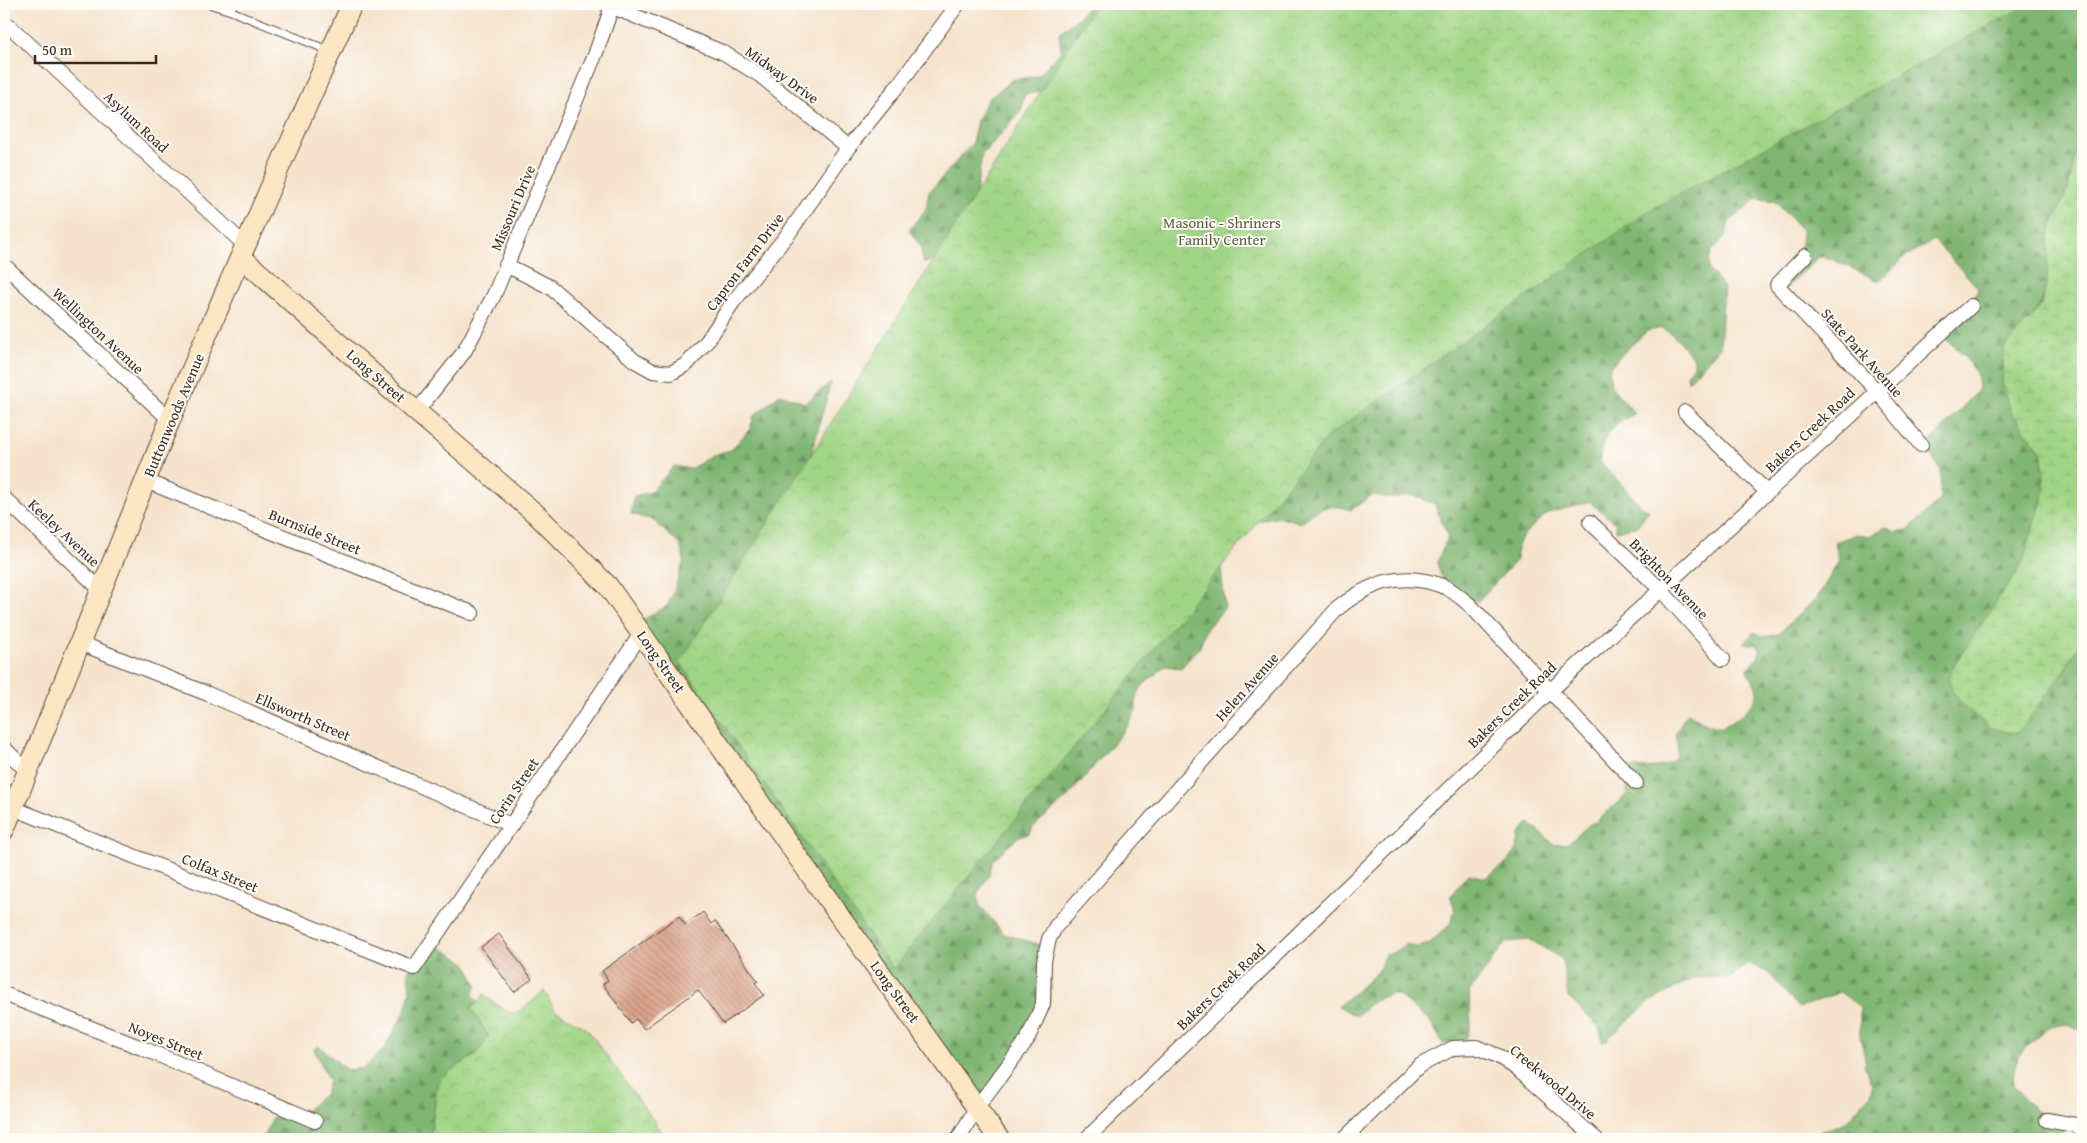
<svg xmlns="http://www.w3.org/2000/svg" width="2087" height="1143" font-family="'Gentium Book Plus',serif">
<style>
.forest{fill:url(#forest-firs);stroke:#5e7048}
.wetland{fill:url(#wetland-marsh);stroke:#6e8052}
.park{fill:url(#park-crowns);stroke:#6e8052}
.building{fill:url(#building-back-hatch)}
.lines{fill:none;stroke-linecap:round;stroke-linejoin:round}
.lane-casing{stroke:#574638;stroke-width:9}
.street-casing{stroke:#574638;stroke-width:16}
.secondary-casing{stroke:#574638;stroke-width:22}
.lane{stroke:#fff;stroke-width:7}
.street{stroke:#fff;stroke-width:14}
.secondary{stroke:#fce6c4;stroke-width:20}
.labels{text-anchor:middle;stroke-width:4;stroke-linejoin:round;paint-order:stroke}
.street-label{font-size:15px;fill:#3b2a1e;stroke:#fdfcf7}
.park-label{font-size:15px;fill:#5a5d3d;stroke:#fdfcf7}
</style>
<defs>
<pattern id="forest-firs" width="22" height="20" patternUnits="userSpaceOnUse" patternTransform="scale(1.25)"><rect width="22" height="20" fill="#80b673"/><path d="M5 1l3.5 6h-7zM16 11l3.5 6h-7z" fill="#6a945e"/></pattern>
<pattern id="wetland-marsh" width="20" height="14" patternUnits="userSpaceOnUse" patternTransform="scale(1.25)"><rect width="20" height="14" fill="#a1d586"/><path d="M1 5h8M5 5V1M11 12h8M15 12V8" fill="none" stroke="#8cb773"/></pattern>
<pattern id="park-crowns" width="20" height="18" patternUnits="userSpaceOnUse" patternTransform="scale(1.25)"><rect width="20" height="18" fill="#a1d586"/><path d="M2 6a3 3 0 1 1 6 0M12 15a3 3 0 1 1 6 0" fill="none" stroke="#8cb773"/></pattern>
<pattern id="building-back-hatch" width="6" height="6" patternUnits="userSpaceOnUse" patternTransform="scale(1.25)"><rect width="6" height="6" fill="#dba38b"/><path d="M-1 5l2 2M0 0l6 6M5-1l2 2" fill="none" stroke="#b38571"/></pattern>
</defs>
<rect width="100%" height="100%" fill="#fdfcf7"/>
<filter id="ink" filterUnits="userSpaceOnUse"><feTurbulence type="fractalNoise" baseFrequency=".02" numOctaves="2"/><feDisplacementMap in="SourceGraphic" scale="10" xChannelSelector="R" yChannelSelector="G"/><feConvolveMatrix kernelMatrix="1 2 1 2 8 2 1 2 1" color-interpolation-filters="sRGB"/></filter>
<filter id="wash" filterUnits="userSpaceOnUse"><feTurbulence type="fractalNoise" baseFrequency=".0096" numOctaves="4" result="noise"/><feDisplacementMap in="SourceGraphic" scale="20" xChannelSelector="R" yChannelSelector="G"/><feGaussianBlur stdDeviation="1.12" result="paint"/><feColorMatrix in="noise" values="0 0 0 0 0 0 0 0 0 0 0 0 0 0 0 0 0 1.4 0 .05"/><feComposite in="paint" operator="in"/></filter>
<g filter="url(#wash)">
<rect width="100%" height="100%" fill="#f6e3cd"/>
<path class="forest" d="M1091,4H1113L1058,86L1024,95L1021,111L982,155L968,243L953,256L924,263L920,245L909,230L926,209L929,192L972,144L977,120L988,99L1012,80L1038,76L1061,51L1059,33L1078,18Z
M1877,4H2083V99L2078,111L2077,144L2069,185L2049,234L2047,282L2040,306L2004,349L2002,382L2009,409L2042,453L2045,491L2022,564L1950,672L1951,690L2017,733L2058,680L2083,640V1030L2066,1024L2049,1027L2018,1056L2013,1075V1086L2036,1111L2059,1116L2070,1122L2058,1139H2015L2010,1137L2004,1139H1815L1817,1133L1846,1122L1870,1094L1872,1086L1864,1064L1866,1063L1860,1036V1007L1840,992L1799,1008L1769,973L1747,963L1732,977L1694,978L1648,1003L1603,1043L1599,1027L1568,997L1562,959L1531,940L1506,942L1469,992L1471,1025L1466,1039L1443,1044L1430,1021L1398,995L1391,994L1375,1000L1356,1016L1338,1006L1378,972L1385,954L1392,953L1407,944L1415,947L1427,945L1450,925L1455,909L1450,896L1468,874L1485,878C1501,868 1519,856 1519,835L1529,823L1555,845L1569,843L1590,824L1596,822L1627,794L1628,768C1652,767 1687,772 1675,735L1687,713C1695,718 1706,725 1715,727C1727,730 1754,707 1757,695C1758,686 1751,677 1746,670L1757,660L1760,651L1756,645L1744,643L1754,632L1765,637L1778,634L1817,598L1839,561L1835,542L1857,534L1868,537L1885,527L1895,532L1908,530L1940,500L1941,470L1925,447L1976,393C1988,372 1953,347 1939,332V328L1977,293L1978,288L1934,240L1906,256L1879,281L1827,257H1819L1785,289L1774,279C1789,263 1803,254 1802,230L1776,202L1757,198L1729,222L1726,235L1712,251L1709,261V270L1724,287L1720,347L1688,382L1687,375L1694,365V359L1673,335L1662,328L1647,331L1616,360L1609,371L1611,386L1635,414C1615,422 1600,439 1600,461L1643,508L1649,510L1637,526L1616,531V524L1590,502L1548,513L1523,535L1517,548V560L1478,601H1474L1443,581L1437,563L1448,536L1434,504L1411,495L1393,498L1372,495L1351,510C1326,502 1319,509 1300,523C1277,513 1266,519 1243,525L1221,568L1225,608L1206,629L1200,647L1181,668L1165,666L1142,686L1136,696V710L1127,727L1067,798L1033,827L1030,834L1018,837L993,860L989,875L978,893L979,905L1004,934L1048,947L1051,989L1048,1005L978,1104L635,624L667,606L673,594L684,560L680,545L653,520L631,514L634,496L651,492L674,466L690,469L716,454L731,450L750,429L754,416L780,394L805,403L831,382L807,469Z
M434,943L466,963L477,985L472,995L479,1002L472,1008L489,1036L476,1055L445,1074L438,1082L430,1139H262L276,1112L300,1115L325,1094L329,1081L314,1049L319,1046L347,1070L364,1068L385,1048L404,1013L410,992L408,971Z"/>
<path class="wetland" d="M2083,99V640L2058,680L2017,734L1991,728L1966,708L1951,690L1950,671L2022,564L2045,491L2042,453L2009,409L2002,382L2004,348L2041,306L2047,282L2049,234L2069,185L2077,144L2078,111Z"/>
<path class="park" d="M1096,4H2029L1650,210L1329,435L893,969L680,662Z
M544,991L555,1010L587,1029L667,1139H430L438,1082L445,1074L476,1055L489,1036L471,1008L479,1002L484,994C515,1021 514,1017 544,991Z"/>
<g id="blocks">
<path class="building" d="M703,912L711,924L715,921L758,981L755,983L764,995L723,1024L698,990L644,1029L636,1019L631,1023L603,984L608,980L602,971L679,916L685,925Z
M499,934L532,979L514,992L481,947Z"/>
</g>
</g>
<g filter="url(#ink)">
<use href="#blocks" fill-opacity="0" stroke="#574638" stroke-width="1"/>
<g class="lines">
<g class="lane-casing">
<path id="lane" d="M209,4L231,11
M233,4L231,11L330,51"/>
</g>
<g class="street-casing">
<path id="street" d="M606,4L724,53L761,76L848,148
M4,21L246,246
M1805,256L1777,285L1877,391L1921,445
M4,265L170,420
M506,265L550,287L635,361L653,371L671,373L687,364L708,340L733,302L789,233L848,148L900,83L958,4
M417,411L464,352L494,295L595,55L613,4
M1685,412L1767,492
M146,481L472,613
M4,498L102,591
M1590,522L1660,589L1723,659
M80,643L208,694L511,825
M4,748L28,772
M13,808L414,968L641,634
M4,994L142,1048L315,1121
M2047,1120L2075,1125L2083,1130
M958,1139L977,1107L1027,1040L1043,1004L1044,961L1049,939L1056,926L1337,609C1370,582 1403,570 1445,587C1454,591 1462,599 1470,605L1636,783
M1086,1139L1550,691L1971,306
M1344,1139L1419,1066L1453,1048L1476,1047L1498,1056L1516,1068L1596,1139"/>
</g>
<g class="secondary-casing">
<path id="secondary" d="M241,257L389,388L537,515L608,586L802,863L999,1139
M4,830L170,420L275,177L352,4"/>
</g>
<use href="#lane" class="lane"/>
<use href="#street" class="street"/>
<use href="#secondary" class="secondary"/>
</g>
</g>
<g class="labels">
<g class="street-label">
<text transform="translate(782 75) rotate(36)" y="5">Midway Drive</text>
<text transform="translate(136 122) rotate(43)" y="5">Asylum Road</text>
<text transform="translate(513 208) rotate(-67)" y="5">Missouri Drive</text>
<text transform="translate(745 262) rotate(-53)" y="5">Capron Farm Drive</text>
<text transform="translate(98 331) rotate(43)" y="5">Wellington Avenue</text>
<text transform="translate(1862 353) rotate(48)" y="5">State Park Avenue</text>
<text transform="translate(376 376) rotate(41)" y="5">Long Street</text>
<text transform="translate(174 415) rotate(-67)" y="5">Buttonwoods Avenue</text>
<text transform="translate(1810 430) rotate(-43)" y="5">Bakers Creek Road</text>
<text transform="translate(315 532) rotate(22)" y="5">Burnside Street</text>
<text transform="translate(64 533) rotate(43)" y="5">Keeley Avenue</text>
<text transform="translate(1669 579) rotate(46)" y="5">Brighton Avenue</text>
<text transform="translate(661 662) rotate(55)" y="5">Long Street</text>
<text transform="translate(1247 687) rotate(-48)" y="5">Helen Avenue</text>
<text transform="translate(1512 705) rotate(-44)" y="5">Bakers Creek Road</text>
<text transform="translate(303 717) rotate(23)" y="5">Ellsworth Street</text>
<text transform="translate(514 791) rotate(-56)" y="5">Corin Street</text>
<text transform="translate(220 873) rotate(22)" y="5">Colfax Street</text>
<text transform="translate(1221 987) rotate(-44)" y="5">Bakers Creek Road</text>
<text transform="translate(895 992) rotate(54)" y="5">Long Street</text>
<text transform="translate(166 1041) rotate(22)" y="5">Noyes Street</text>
<text transform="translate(1553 1082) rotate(40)" y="5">Creekwood Drive</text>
</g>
<g class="park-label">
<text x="1222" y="228">Masonic - Shriners<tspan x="1222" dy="17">Family Center</tspan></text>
</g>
</g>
<rect width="2087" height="1143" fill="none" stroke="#fdfcf7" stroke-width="20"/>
<path d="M35 55v8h121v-8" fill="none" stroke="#3b2a1e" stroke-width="2.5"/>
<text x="42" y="55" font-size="15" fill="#3b2a1e" stroke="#fdfcf7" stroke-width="4" paint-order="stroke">50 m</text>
</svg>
